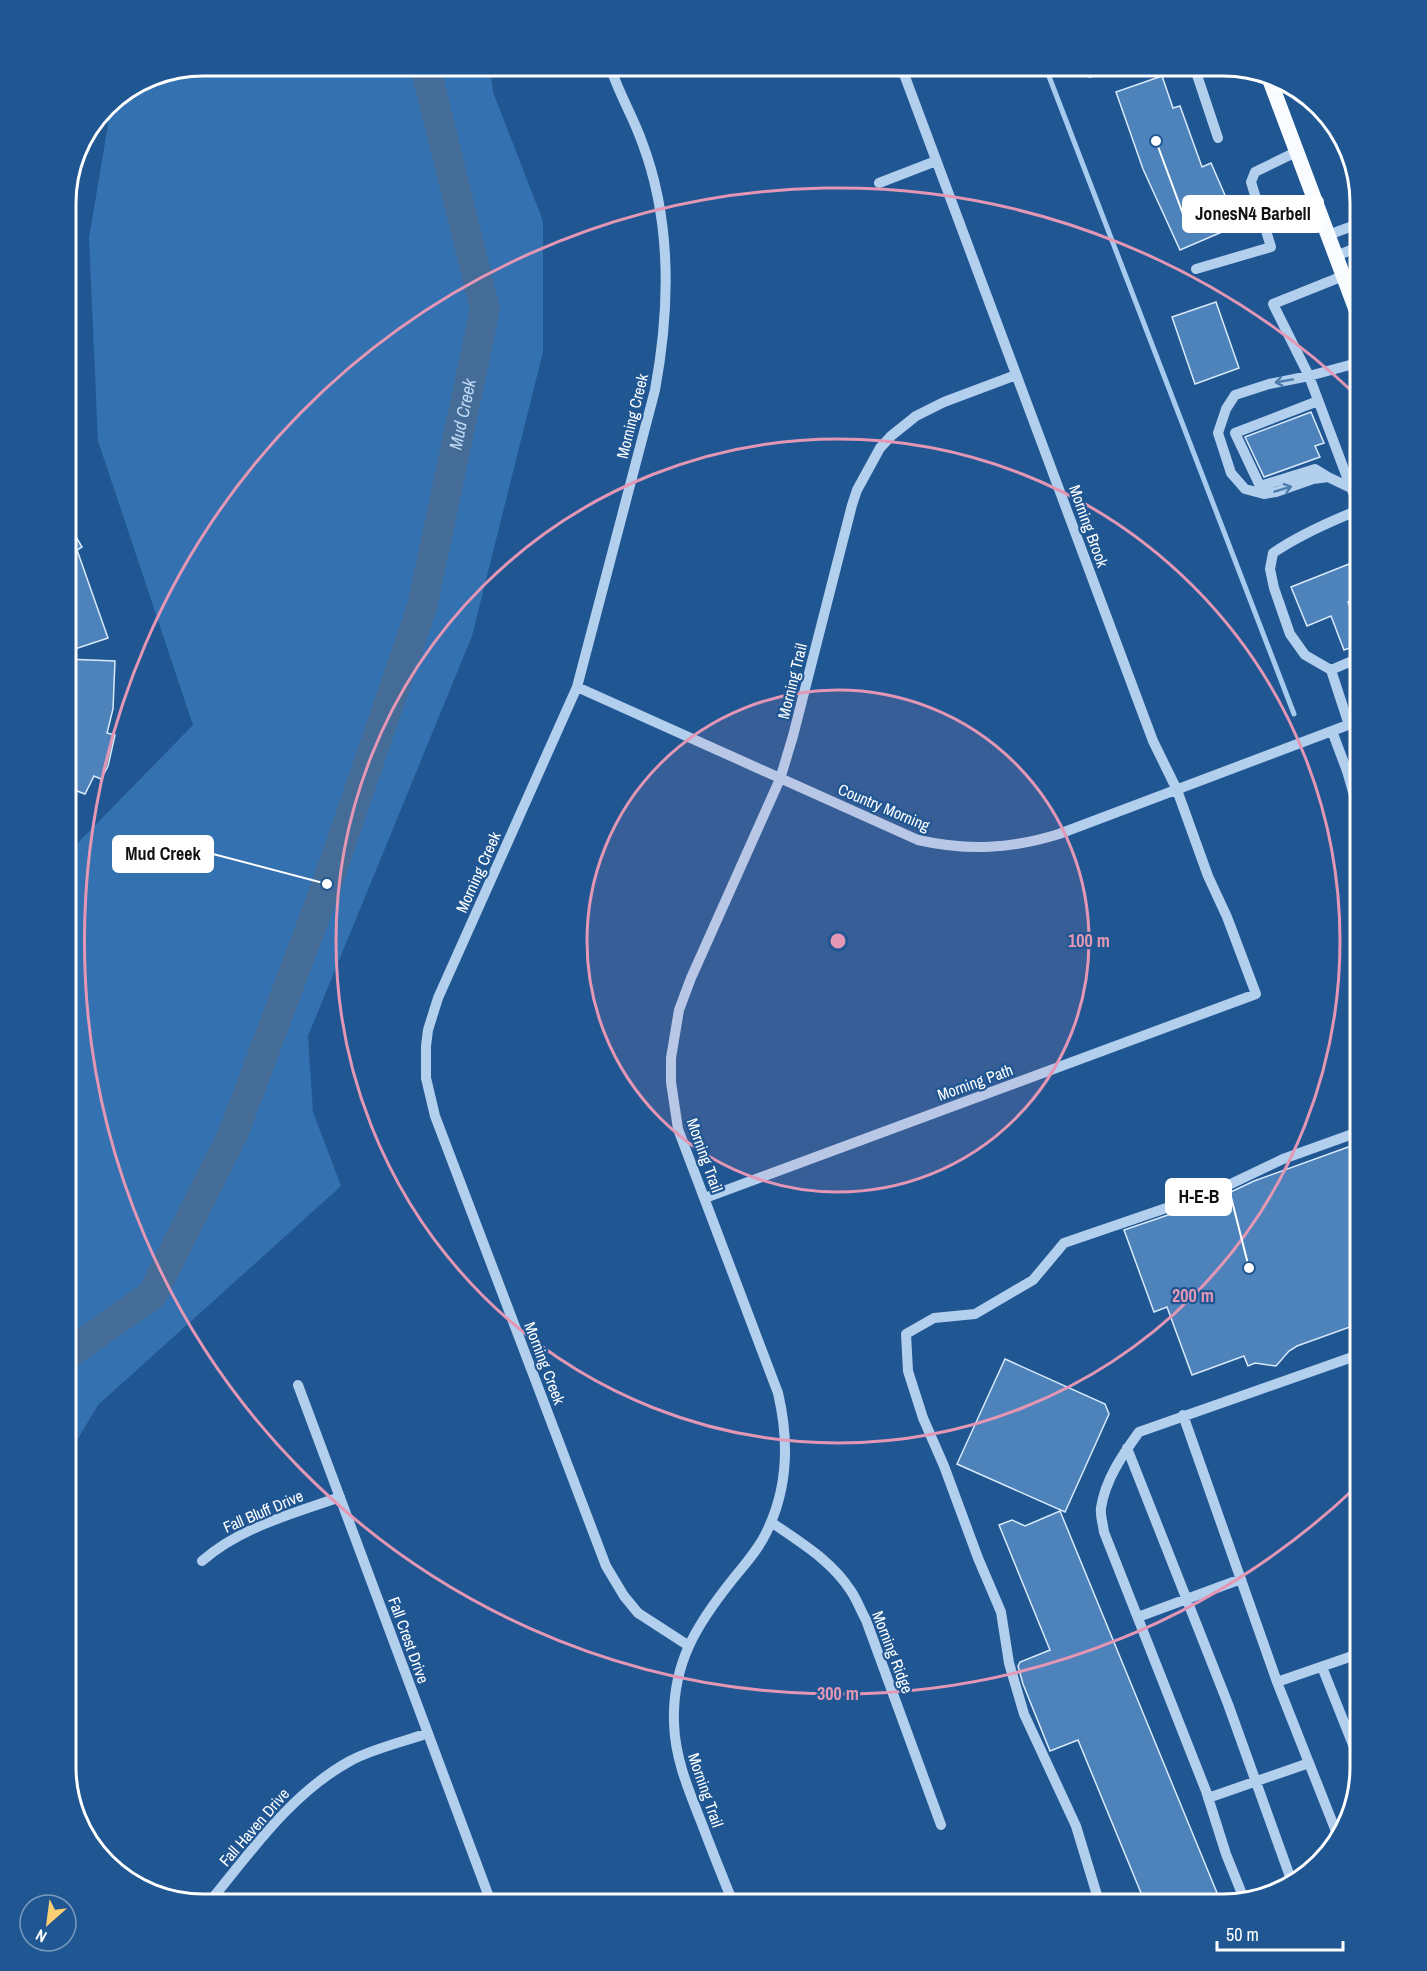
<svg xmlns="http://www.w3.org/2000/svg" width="1427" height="1971" font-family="'Archivo Narrow',sans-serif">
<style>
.green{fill:#3471b0}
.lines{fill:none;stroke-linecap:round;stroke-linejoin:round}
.stream{stroke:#a6cbef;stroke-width:5}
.river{stroke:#456c96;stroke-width:30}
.building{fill:#4d82bb;stroke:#d8e9fa;stroke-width:1.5}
.minor{stroke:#b3cfee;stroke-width:10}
.major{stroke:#f9fcff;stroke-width:15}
.oneway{stroke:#4c7bae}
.ring{fill:none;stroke:#e497b5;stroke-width:3}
.labels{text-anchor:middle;stroke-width:4.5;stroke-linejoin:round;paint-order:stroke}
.street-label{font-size:16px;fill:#fff;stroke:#205793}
.water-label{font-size:18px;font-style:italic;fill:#bfd9f4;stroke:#205793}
.rim{fill:none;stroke:#fff;stroke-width:3}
.centre{fill:#e497b5;stroke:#205793;stroke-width:3}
.ring-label{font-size:18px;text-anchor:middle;font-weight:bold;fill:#e497b5;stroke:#205793;stroke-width:4.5;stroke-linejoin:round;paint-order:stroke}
.leader{fill:none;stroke:#fff;stroke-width:2}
.callout-dot{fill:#fff;stroke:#205793;stroke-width:2}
.callout{fill:#fff;stroke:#fff;stroke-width:2}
.callout-label{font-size:18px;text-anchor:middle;font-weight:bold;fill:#111}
</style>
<rect width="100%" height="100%" fill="#205793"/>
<path class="green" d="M204,66H490L493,92L543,221V352L472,636L308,1036L313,1112L341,1186L98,1405L66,1459V855L193,725L98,441L89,238L112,101L151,76Z"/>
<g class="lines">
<path class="stream" d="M1045,66L1294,714"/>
<path class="river" id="s1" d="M66,1355L152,1295L233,1134L327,884L422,607L485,309L425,66"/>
</g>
<path class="building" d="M1162,76L1173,108L1180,106L1202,167L1211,163L1238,225L1180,250L1143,169L1116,92Z
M1216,302L1239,368L1195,384L1172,317Z
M1311,412L1324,443L1315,446L1320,457L1264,477L1245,437Z
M66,520L82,547L77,550L108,638L66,652Z
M1349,564L1361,593V597L1348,602L1361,634V644L1344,650L1331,616L1307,626L1291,587Z
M66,659L115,661L113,709L107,733L115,735L108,766L101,779L94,776L85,794L77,791L66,805Z
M1351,1146L1361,1173V1323L1297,1346L1289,1351L1276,1366L1255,1363L1248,1366L1244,1356L1192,1375L1167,1307L1154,1312L1124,1230L1218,1198L1254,1181Z
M1005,1359L1105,1404L1109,1414L1065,1512L957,1464Z
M1060,1511L1222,1905H1146L1078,1740L1050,1751L1023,1684L1018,1666L1020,1662L1050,1650L999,1525L1012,1520L1025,1526Z"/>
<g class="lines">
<path class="minor" d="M610,66C618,92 633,116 642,142C672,221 670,309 655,390L577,687L438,998L428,1030L426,1046V1078L435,1116L606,1566L624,1596L638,1613L689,1646
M1194,66L1218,138
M1090,73L1107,66
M879,183L936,161
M1328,235L1361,223
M1336,256L1361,246
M1196,269L1271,247L1251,182L1255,172L1296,152
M1343,276L1273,304L1309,376L1351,488
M1318,401L1235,433L1260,486L1315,469L1328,477
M1361,509L1351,488L1328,477L1313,479L1276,492L1264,494L1245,489L1231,473L1218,433L1226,409L1235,395L1269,384L1309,376L1361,362
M1331,670L1361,657
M577,687L918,840C967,851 1011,849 1059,834L1361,720
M1349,725L1331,670L1305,655L1290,634L1274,588L1270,569L1273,553C1299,535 1331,521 1361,509
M1332,731L1347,771L1361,768
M1347,771L1361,820
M705,1198L1256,994L1227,917L1208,876L1177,790L1153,741L901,66
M298,1385L492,1905
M1183,1415L1277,1682L1339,1839
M1127,1448L1228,1704L1293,1885
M771,1522C801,1543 831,1560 851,1591C857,1600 861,1611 866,1620L941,1825
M202,1561C241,1527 292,1514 340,1497
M1138,1617L1241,1579
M1322,1667L1361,1765
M1277,1682L1361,1653
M1208,1798L1309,1763
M1244,1899L1226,1854L1206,1791L1104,1532C1103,1524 1100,1515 1101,1508C1105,1480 1123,1454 1139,1432L1361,1354
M207,1905C250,1853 290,1794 350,1761C372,1749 403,1742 428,1733
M734,1905C723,1878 712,1851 702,1824C689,1791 675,1759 674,1723C672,1663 697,1624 733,1579C745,1564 759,1549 767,1531C789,1486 789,1440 778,1393L678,1129L671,1082V1058L679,1010L691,978L780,779L793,736L852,505L857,490L880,448L891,436L916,416L944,402L1016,375
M1100,1905L1076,1826L1024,1714L1009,1663L1001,1612L978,1558L944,1466L923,1418L908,1371L906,1334L934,1318L975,1314L1033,1280L1064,1243L1216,1191L1283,1159L1361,1131"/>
<path class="major" d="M1269,78L1361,323"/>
</g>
<defs><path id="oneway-shaft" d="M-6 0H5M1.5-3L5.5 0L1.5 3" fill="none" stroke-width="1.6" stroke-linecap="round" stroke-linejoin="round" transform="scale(1.5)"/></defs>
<g class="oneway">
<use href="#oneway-shaft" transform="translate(1284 381) rotate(170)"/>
<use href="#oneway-shaft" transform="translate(1283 489) rotate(-17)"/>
</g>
<circle cx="838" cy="941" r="251" fill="#e497b5" fill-opacity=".12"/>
<g class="ring">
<circle cx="838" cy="941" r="251"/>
<circle cx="838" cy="941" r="502"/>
<path d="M1356 1487A753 753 0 1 1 1356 395"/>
</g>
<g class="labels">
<g class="street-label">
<text transform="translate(632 416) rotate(-76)" y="6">Morning Creek</text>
<text transform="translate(1089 526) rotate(70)" y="6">Morning Brook</text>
<text transform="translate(792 681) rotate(-76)" y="6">Morning Trail</text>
<text transform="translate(884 807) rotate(23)" y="6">Country Morning</text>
<text transform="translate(478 872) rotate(-66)" y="6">Morning Creek</text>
<text transform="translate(975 1082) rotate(-20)" y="6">Morning Path</text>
<text transform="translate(705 1155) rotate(70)" y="6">Morning Trail</text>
<text transform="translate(545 1363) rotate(69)" y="6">Morning Creek</text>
<text transform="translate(263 1511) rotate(-23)" y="6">Fall Bluff Drive</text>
<text transform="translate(409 1640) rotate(70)" y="6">Fall Crest Drive</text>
<text transform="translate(893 1652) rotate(69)" y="6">Morning Ridge</text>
<text transform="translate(706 1790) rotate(71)" y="6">Morning Trail</text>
<text transform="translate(254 1827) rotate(-49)" y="6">Fall Haven Drive</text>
</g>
<g class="water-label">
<text dy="6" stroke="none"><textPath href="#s1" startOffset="1042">Mud Creek</textPath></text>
</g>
</g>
<path d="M0 0H1427V1971H0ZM203 76H1223A127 127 0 0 1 1350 203V1767A127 127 0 0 1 1223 1894H203A127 127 0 0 1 76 1767V203A127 127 0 0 1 203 76Z" fill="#205793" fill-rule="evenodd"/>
<path class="rim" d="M203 76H1223A127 127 0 0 1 1350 203V1767A127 127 0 0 1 1223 1894H203A127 127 0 0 1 76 1767V203A127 127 0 0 1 203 76Z"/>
<circle cx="838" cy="941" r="9" class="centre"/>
<g class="ring-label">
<text x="1089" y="947">100 m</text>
<text x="1193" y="1302">200 m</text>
<text x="838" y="1700">300 m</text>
</g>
<path class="leader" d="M1156 141L1183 214M327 884L213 854M1249 1268L1231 1197"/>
<g class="callout-dot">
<circle cx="1156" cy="141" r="6"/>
<circle cx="327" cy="884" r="6"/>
<circle cx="1249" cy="1268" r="6"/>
</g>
<g class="callout">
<rect x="1183" y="196" width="140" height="36" rx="6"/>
<rect x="113" y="836" width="100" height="36" rx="6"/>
<rect x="1166" y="1179" width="65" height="36" rx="6"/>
</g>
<g class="callout-label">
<text x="1253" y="220">JonesN4 Barbell</text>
<text x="163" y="860">Mud Creek</text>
<text x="1199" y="1203">H-E-B</text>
</g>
<g transform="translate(48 1923) rotate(208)"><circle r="28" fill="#205793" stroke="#799abe" stroke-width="1.5"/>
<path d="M0-4.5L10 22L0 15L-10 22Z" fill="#fbcf74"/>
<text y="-9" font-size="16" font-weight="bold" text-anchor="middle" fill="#ffffff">N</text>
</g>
<path d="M1217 1941v9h126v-9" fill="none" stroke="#ffffff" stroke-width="3"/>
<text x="1226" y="1941" font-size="18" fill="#ffffff" stroke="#205793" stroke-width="4.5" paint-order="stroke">50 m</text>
</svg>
